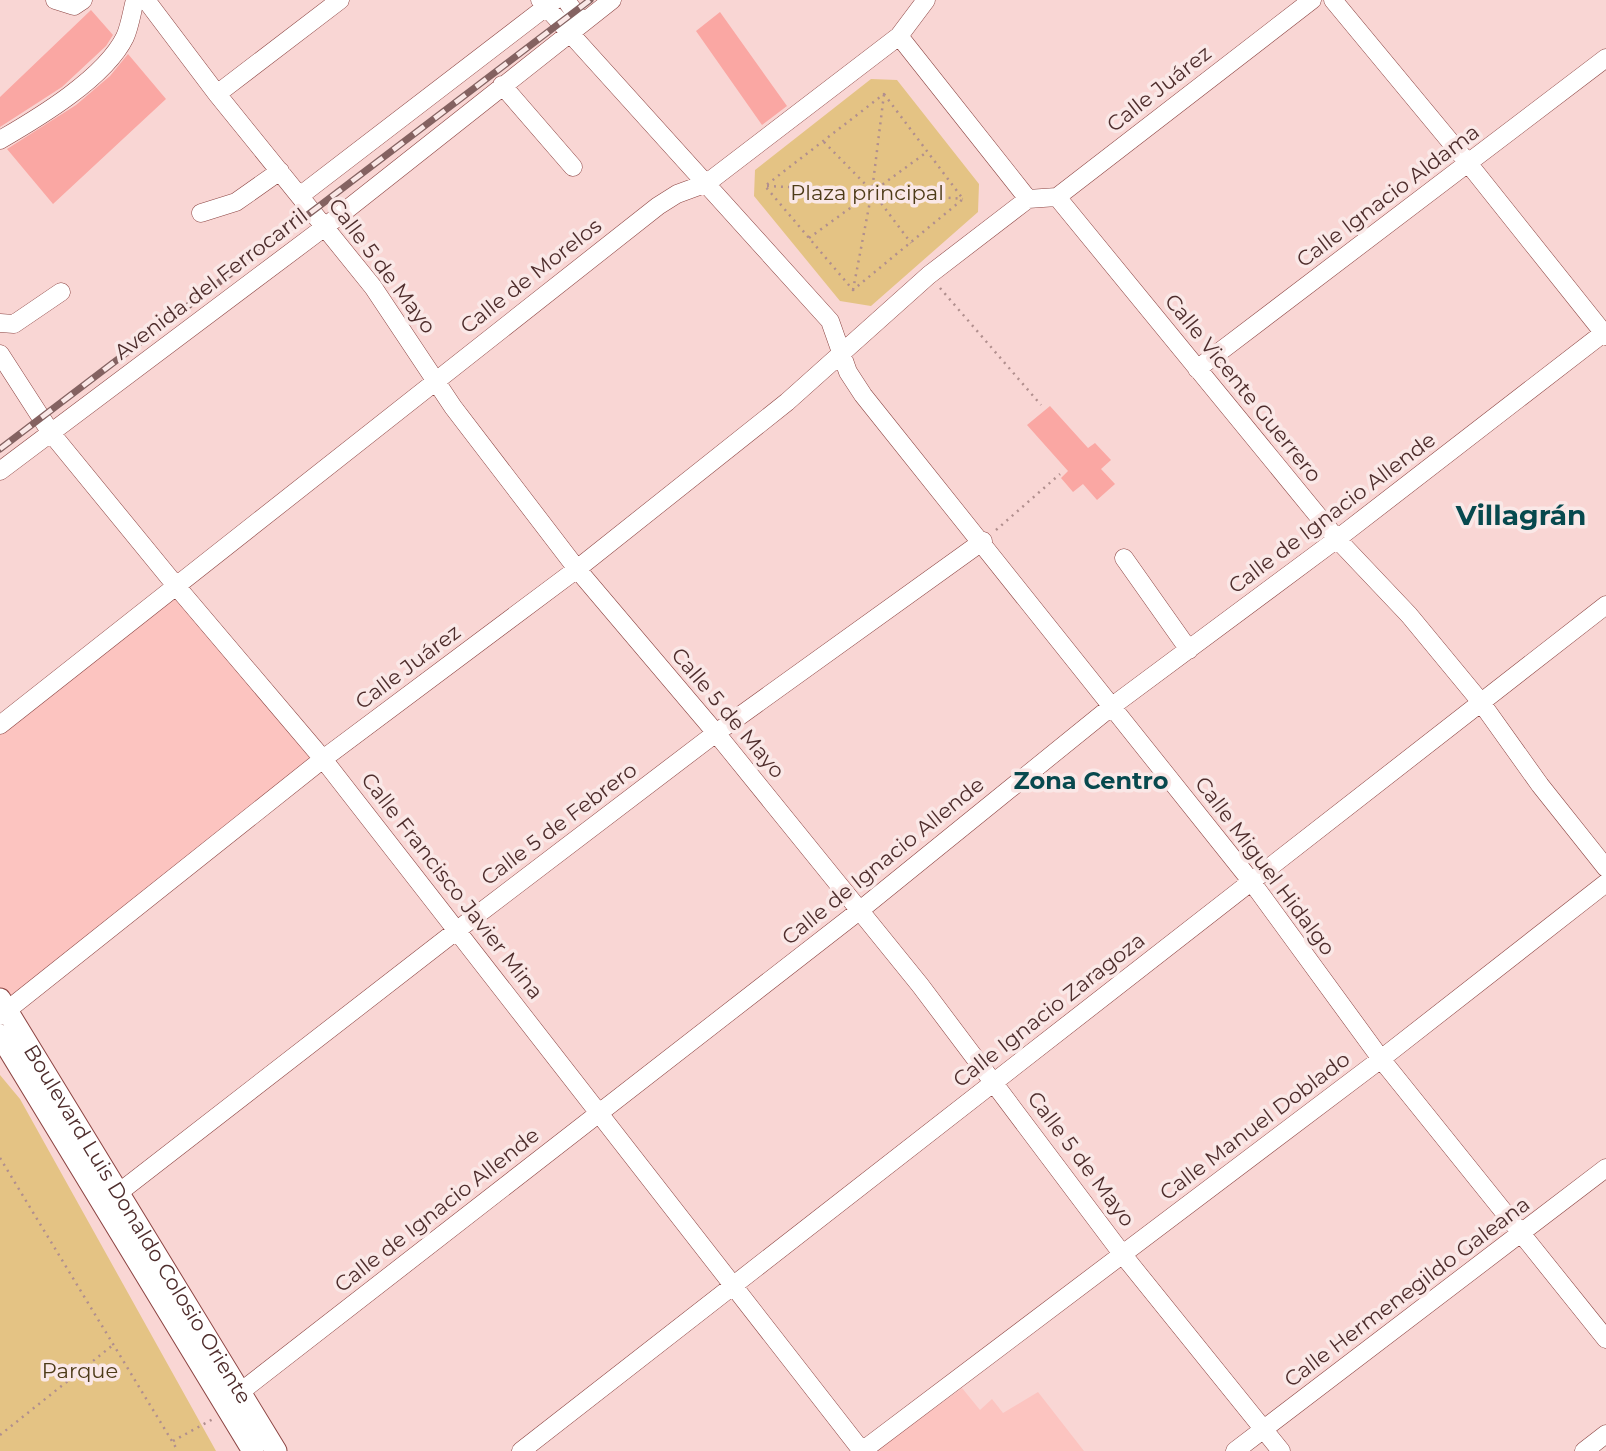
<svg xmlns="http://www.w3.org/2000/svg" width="1606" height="1451" font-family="Montserrat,sans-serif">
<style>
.built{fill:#fcc4c0}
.green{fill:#e4c384}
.building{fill:#faa7a3}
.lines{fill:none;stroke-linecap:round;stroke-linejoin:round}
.minor-casing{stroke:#8c4442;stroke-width:19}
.major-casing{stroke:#8c4442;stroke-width:23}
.path{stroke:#b18f8e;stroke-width:2.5;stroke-dasharray:2 5;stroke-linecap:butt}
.minor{stroke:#fff;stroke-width:18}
.major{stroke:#fff;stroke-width:21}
.rail-casing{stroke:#846261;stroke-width:7}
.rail{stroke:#fae8e7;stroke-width:4.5;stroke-dasharray:13;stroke-linecap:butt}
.labels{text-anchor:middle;stroke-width:7;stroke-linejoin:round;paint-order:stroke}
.street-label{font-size:21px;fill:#4e2d2c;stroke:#fae8e7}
.park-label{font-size:21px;fill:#4d3b18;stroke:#fae8e7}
.quarter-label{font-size:24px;font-weight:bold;fill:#07494e;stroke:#fae8e7}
.district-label{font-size:28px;font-weight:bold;fill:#07494e;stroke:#fae8e7}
</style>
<rect width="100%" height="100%" fill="#f9d6d4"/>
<path class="built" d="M177,587L323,759L0,1006V727Z
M962,1388L980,1410L992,1399L1003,1413L1038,1392L1084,1451H876Z"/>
<path class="green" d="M871,79L897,80L979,184L978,212L871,306L840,301L754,196L755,170Z
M0,1075L20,1099L216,1451H0Z"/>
<path class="building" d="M91,10L113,35L106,46L62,87L0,127V97Z
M720,12L787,106L762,125L696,31Z
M128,54L166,99L53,204L7,149L76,105L110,76Z
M1050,406L1088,448L1095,443L1111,460L1101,469L1115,484L1097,500L1083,484L1073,492L1061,478L1068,471L1027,425Z"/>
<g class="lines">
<g class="minor-casing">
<path id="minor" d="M55,0L74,6L83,0
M146,0L217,94L373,287L453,407L577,569L716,733L920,985L1123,1255L1281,1451
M540,0L830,321L848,372L863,395L1251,881L1381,1059L1606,1339
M566,0L582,23
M1333,0L1468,163L1606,336
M899,36L1028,199
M502,85L573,167
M217,94L340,0
M0,140C38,118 105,78 125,37C130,26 132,11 135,0
M301,195L555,0
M1057,197L1337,539L1409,615L1480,701L1540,785L1606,868
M1028,199L1057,197L1312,0
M201,213L236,202L280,171
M0,323L14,324L61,292
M0,354L51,433L177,587L323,759L862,1451
M1197,369L1606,58
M0,471L326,226L612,0
M1124,558L1189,650
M0,725L658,206L677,194L707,183L899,36L926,0
M0,1016L323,759L577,569L787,402L929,275L1028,199
M108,1201L456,931L716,733L983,541
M230,1400L859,911L1111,707L1337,539L1606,331
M521,1451L1606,605
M862,1451L1381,1059L1606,883
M1235,1451L1606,1168
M1584,1451L1606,1434"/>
</g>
<g class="major-casing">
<g id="major">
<path id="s1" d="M0,999L276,1451"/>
<path d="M0,1035L253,1451"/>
</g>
</g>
<path class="path" d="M884,94L963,199L853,290L765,186Z
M824,142L872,191L911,243
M767,186L872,191L963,199
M809,238L927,152
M940,288L1041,405
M853,290L872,191L884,94
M996,530L1060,474
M0,1158L178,1451
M0,1435L113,1345
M173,1441L213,1419"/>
<use href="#minor" class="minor"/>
<use href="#major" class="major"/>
<g class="rail-casing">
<path id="rail" d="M0,449L590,0"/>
</g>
<use href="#rail" class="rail"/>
</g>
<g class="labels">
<g class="street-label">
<text transform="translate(1159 89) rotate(-38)" y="7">Calle Juárez</text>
<text transform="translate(1388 196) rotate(-37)" y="7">Calle Ignacio Aldama</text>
<text transform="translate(382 266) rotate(53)" y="7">Calle 5 de Mayo</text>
<text transform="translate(531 276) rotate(-38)" y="7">Calle de Morelos</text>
<text transform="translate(211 284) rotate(-37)" y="7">Avenida del Ferrocarril</text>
<text transform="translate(1243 388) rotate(51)" y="7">Calle Vicente Guerrero</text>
<text transform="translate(1332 513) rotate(-37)" y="7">Calle de Ignacio Allende</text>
<text transform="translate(408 667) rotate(-37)" y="7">Calle Juárez</text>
<text transform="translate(728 713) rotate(50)" y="7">Calle 5 de Mayo</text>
<text transform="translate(559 824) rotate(-37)" y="7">Calle 5 de Febrero</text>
<text transform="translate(883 861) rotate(-39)" y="7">Calle de Ignacio Allende</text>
<text transform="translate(1265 866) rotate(53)" y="7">Calle Miguel Hidalgo</text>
<text transform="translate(452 886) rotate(52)" y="7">Calle Francisco Javier Mina</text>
<text transform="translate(1049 1010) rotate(-38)" y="7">Calle Ignacio Zaragoza</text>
<text transform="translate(1255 1126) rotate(-37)" y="7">Calle Manuel Doblado</text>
<text transform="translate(1081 1159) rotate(53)" y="7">Calle 5 de Mayo</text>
<text transform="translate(437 1210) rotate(-38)" y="7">Calle de Ignacio Allende</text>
<text dy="7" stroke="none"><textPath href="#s1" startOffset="264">Boulevard Luis Donaldo Colosio Oriente</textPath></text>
<text transform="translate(1407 1292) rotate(-37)" y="7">Calle Hermenegildo Galeana</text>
</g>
<g class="park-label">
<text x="867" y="200">Plaza principal</text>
<text x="80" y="1378">Parque</text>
</g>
<g class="quarter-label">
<text x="1091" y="789">Zona Centro</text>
</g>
<g class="district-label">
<text x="1521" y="525">Villagrán</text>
</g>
</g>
</svg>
